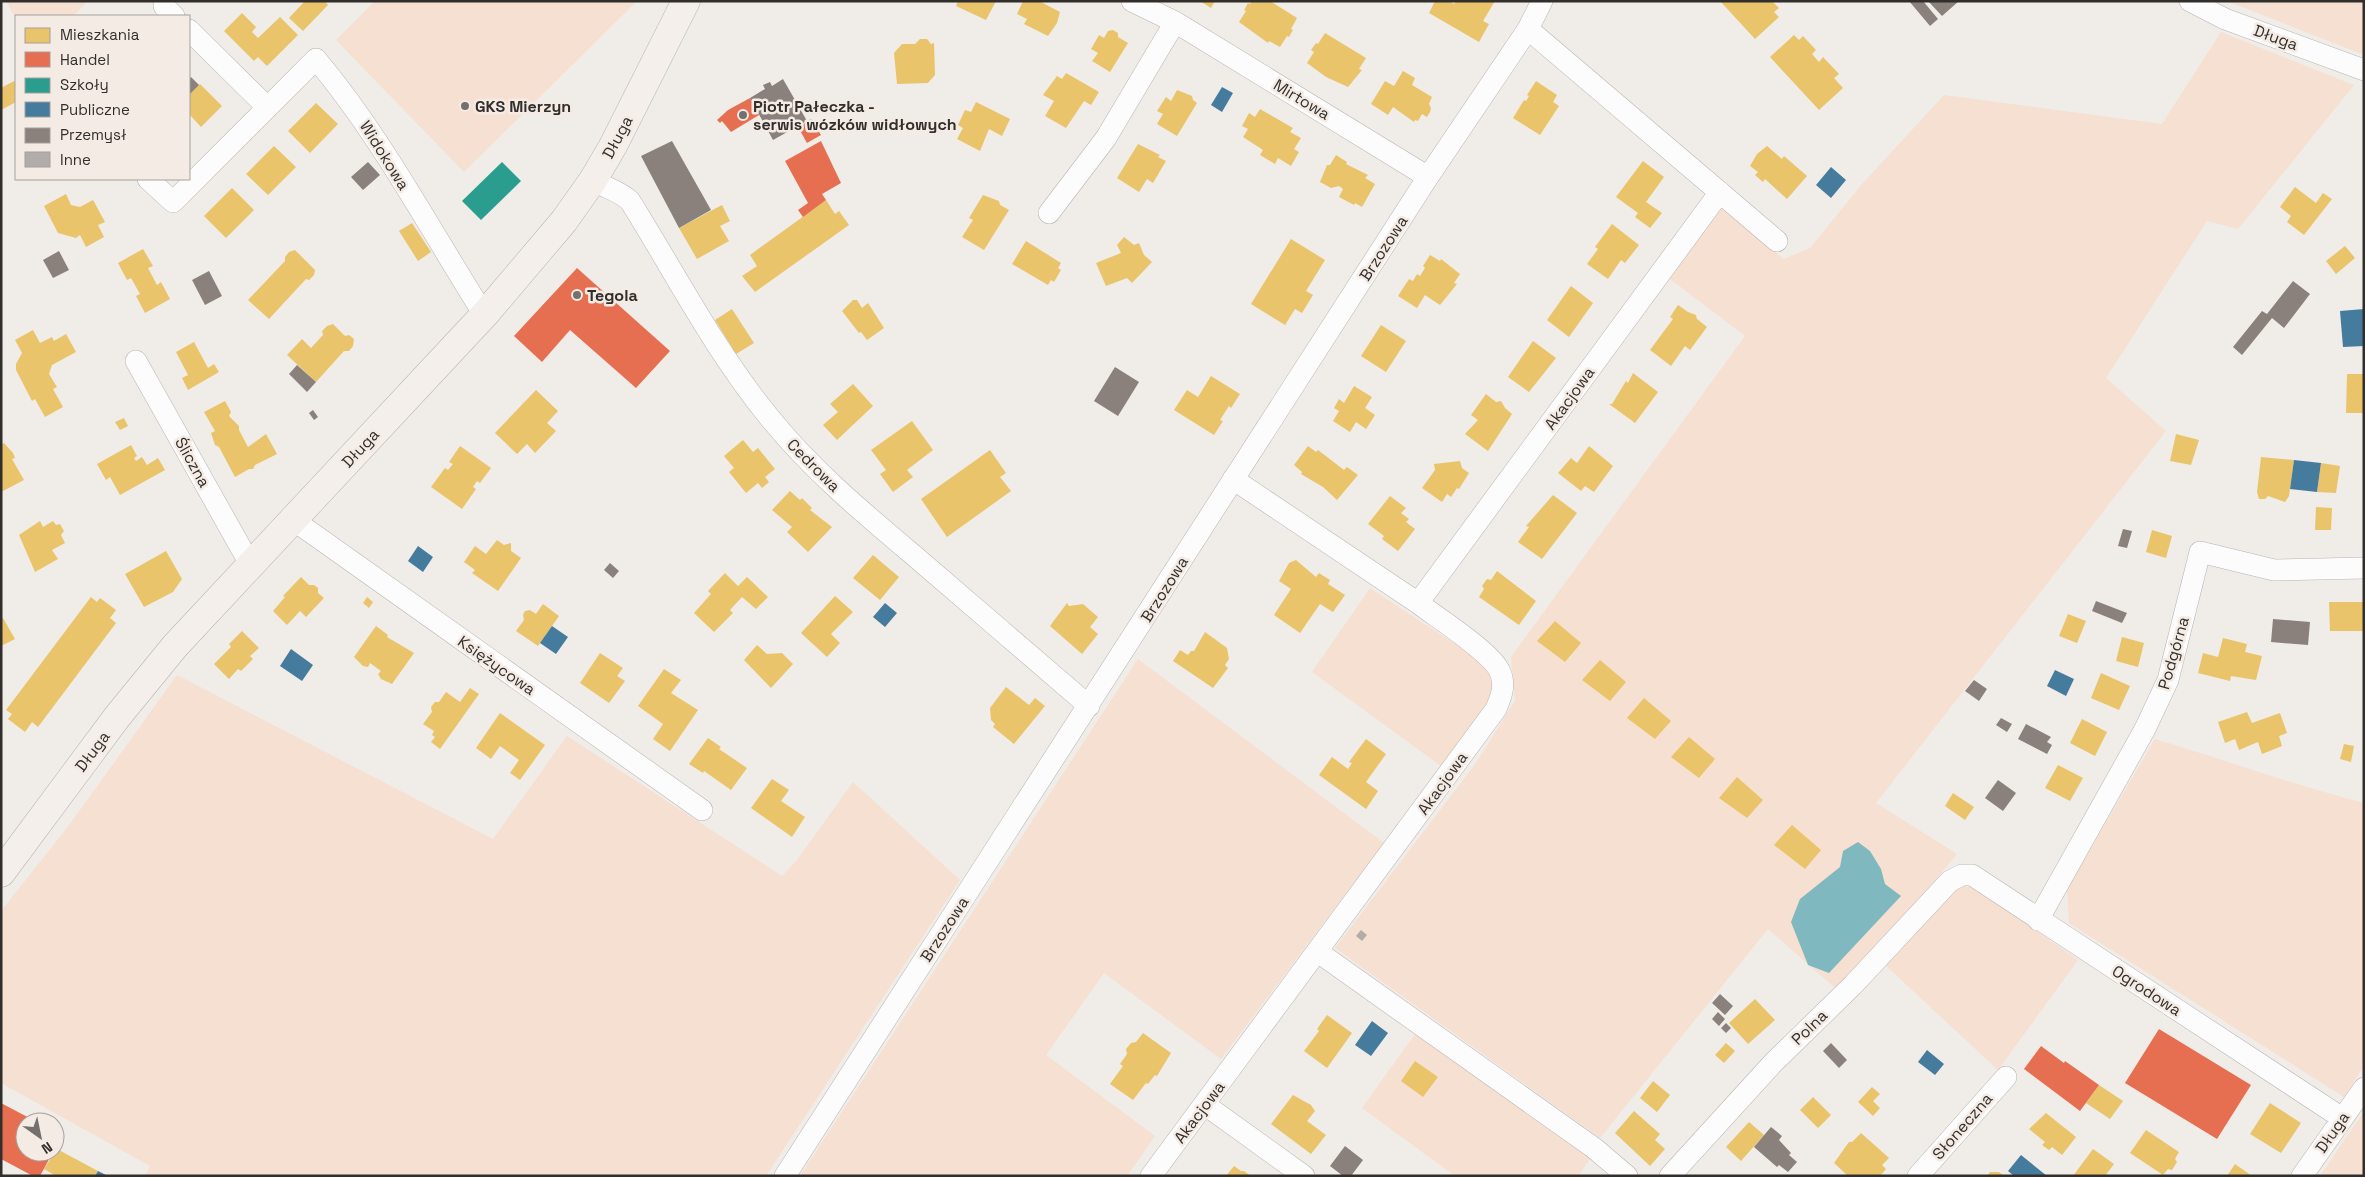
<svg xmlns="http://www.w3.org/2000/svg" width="2365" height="1177" font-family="'Space Grotesk',sans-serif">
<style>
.green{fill:#f6e0d1}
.water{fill:#80b8bf}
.homes{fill:#e9c46a}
.shops{fill:#e76f51}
.schools{fill:#2a9d8f}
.public{fill:#457b9d}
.industry{fill:#8a817c}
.building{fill:#b0adaa}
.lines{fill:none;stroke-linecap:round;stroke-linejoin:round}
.street-casing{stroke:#b7b4b2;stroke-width:22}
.secondary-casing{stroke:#b7b4b2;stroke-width:29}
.street{stroke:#fdfcfc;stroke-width:21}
.secondary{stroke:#f4efeb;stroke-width:28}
.poi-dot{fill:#74706d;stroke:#f4ebe5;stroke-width:2}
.labels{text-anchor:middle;stroke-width:5;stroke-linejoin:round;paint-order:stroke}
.street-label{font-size:16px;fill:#312e2b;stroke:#f4ebe5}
.poi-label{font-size:16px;font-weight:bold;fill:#312e2b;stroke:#f4ebe5;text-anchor:start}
</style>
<rect width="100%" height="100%" fill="#f0ece8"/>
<path class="green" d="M6,1H88L73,16H16V19Z
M375,1H637L464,172L336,40Z
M2227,1H2364V55Z
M2221,32L2354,85L2238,229L2207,221L2106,378L2166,431L1876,803L1957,854L1898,925L1836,989L1768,929L1600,1138L1335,948L1476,763L1515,701L1511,657L1745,336L1670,279L1722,207L1784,259L1810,248L1863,183L1944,95L2162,124Z
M1370,588L1487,665C1489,670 1493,675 1494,679C1495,708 1458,744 1441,766L1312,672Z
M1138,659L1384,843L1221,1059L1104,973L1046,1055L1155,1136L1127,1176H800Z
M177,675L493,839L567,736L782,876L797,860L853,782L960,880L766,1176H145L150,1166L1,1083V911L70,824Z
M2155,739C2225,760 2294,785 2364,803V1066L2344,1097L2069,923L2067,889Z
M1958,885L1975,888L2078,960L1998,1070L1884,964Z
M1415,1034L1590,1159L1578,1176H1455L1362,1108Z
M2364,1111V1176H2320Z"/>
<path class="water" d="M1858,842L1870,851L1881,869L1885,884L1901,896L1829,973L1808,965L1791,922L1800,899L1840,867L1843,851Z"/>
<path class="homes" d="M305,1H325L328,5L303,31L289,18Z
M958,1H996L986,20L956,6Z
M1023,1H1039L1060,12L1057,23L1048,36L1024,24L1027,19L1017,14Z
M1200,1H1215L1211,8Z
M1252,1H1270L1297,18L1291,29L1293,30L1289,37L1287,36L1280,47L1269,41L1268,43L1239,22L1246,11L1244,10L1248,3L1250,4Z
M1435,1H1449L1454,4L1456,1H1495L1483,21L1489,24L1479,42L1429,13Z
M1720,1H1772L1779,8L1774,12L1779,17L1755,39Z
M242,13L256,27L252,32L258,38L280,17L298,35L267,66L258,57L254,61L224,31Z
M1113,30L1118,33V37L1128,43L1110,72L1092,61L1098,53L1091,49L1099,35L1104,38L1108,31Z
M1325,33L1366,58L1359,69L1362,70L1348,87L1326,77L1307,63L1314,52L1311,50L1316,43L1318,44Z
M1794,35L1799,40L1803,36L1816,50L1812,54L1819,62L1823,57L1839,74L1834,78L1843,88L1819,110L1770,57Z
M920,39H927L931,44L934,43L935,75L928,83L897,84L894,53L902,44H915Z
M1403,71L1415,78L1412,85L1432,97L1429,104L1431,108L1430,112L1427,117L1422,114L1418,121L1415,120L1414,122L1393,107L1388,115L1371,104L1385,81L1394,86Z
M1066,73L1099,92L1091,105L1084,101L1066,128L1045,116L1054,101L1043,95L1057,76L1062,79Z
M14,81L16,85V102L1,110V88Z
M1536,81L1557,95L1553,102L1559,106L1540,135L1513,118L1524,100L1526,101L1529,96L1527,95Z
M200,84L222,106L201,127L189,114V95Z
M1177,90L1192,96L1193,100L1197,103L1177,136L1157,124L1163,114L1157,111L1166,97L1171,101Z
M976,102L1010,119L1002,136L989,129L980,151L957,139L963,128L958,125L965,110L971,112Z
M316,103L338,124L310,153L288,131Z
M1260,109L1293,128L1290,132L1301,138L1294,149L1299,152L1291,166L1278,158L1275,164L1260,155L1263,150L1243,137L1248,129L1242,126L1249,113L1255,117Z
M1138,144L1160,155L1158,157L1166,161L1153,183L1147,179L1139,192L1117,178Z
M274,146L296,167L268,195L246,174Z
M1767,146L1782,159L1784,156L1807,176L1787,199L1765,179L1763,182L1755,175L1758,172L1750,166L1757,154Z
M1336,155L1347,162L1346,164L1368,175L1365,178L1375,184L1362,207L1355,203L1354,205L1339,197L1343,189L1339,186L1331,188L1320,182L1327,165H1330Z
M1643,161L1664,177L1646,202L1662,213L1650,228L1635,217L1638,213L1616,197Z
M2295,187L2316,203L2323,193L2332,199L2304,235L2287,222L2291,216L2280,207Z
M232,188L254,210L226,238L204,216Z
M66,194L71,205L80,207L93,200L105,222L98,225L104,237L86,247L80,235L76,238L58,233L44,206Z
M983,195L999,201L1000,205L1009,210L984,250L962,237L973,220L969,218Z
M826,200L835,214L839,211L849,225L755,292L742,276L757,266L750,255Z
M722,205L730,221L720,226L729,241L697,259L679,228Z
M412,223L431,252L418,261L399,231Z
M1612,224L1639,245L1625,263L1621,260L1608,279L1587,264L1598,249L1595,247Z
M1124,237L1134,245L1139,243L1144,255L1152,262L1132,283L1127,278L1106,286L1096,263L1121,253L1117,245Z
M1291,239L1325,260L1306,291L1313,295L1302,313L1295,309L1285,325L1251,304Z
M1026,241L1061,263L1058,268L1061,270L1054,282L1051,280L1048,285L1012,264Z
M2345,246L2355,258L2336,274L2326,261Z
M143,249L153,266L148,268L157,285L161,282L170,299L145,313L136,296L140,294L131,278L127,280L118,263Z
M295,250L315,270L314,275L309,280L306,279L269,319L248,300L285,261V257L289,252Z
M1430,255L1440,261L1441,259L1460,274L1454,283L1457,284L1440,305L1425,295L1417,308L1398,296L1409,279L1413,281L1417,274L1420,276L1425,268L1423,266Z
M1571,286L1593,303L1569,337L1547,320Z
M853,300H857L862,308L868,303L884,328L867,340L861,332L859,333L842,311Z
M1678,305L1688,312L1696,315L1697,319L1707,327L1690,350L1685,346L1671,366L1650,350L1673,319L1670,317Z
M732,309L754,343L736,354L715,320Z
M333,324L345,336L349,335L354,339L353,346L349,351H344L316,382L287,355L302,339L311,348L323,335L322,331L327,326Z
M1381,325L1406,341L1386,372L1361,356Z
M33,330L40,343L52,337L54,341L66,334L76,352L52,365L49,374L57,387L53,389L63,407L45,417L35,399L32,401L16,370V364L22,353L15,340Z
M1533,341L1556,358L1529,392L1508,377Z
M194,342L208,368L214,364L219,372L188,390L182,378L188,375L176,352Z
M1633,373L1658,392L1635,423L1609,404H1612L1626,381L1628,383Z
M2347,374H2364V413H2346Z
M1211,376L1240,394L1231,408L1229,406L1220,420L1223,421L1214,435L1174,410L1187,390L1198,397Z
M853,384L873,406L837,440L823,425L838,412L830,404Z
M1354,386L1372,397L1365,408L1375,415L1366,429L1356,422L1350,432L1333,421L1339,411L1334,408L1339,399L1344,403Z
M536,390L558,411L547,423L556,431L535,453L527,444L517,454L495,433Z
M1486,394L1496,402L1501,401L1505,408L1512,414L1488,451L1465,434L1478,420L1471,415Z
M225,401L231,412L229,416L239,426V430L248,447L266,434L277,454L255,465L253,469H249L235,477L219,447L215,445L211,433L215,431L204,412Z
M124,418L128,426L120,430L115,422Z
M912,421L933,450L907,470L913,477L893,492L880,474L886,470L871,450Z
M2176,434L2199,440L2191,465L2170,461Z
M743,440L753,452L758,448L775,469L765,477L769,482L762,488L758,483L746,493L729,472L734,468L724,456Z
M4,443L13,453L15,458L12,459L24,480L1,492V445Z
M131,445L137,456L134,458L136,461L142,457L147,465L158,458L165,470L120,495L110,477L106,480L97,464Z
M460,446L491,468L480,483L477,481L473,487L476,489L462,509L431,487L445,468L448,470L453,464L449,462Z
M1308,446L1316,452L1318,450L1344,470L1347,467L1358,475L1337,500L1323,487L1301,474L1302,472L1294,465Z
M1589,446L1613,466L1594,492L1585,486L1581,491L1558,473L1571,458L1577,463Z
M990,450L1006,473L1000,477L1011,491L947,537L921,499Z
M2261,457L2294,460L2289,496L2285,502L2268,496L2265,499H2259L2257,492Z
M1460,461L1462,468L1469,473L1459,489L1457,488L1451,497L1447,494L1442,502L1422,488L1435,470L1434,464Z
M2321,463L2340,466L2336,493L2317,492Z
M790,491L800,500L802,498L812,508L810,510L832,527L808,552L787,532L792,527L772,510Z
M1553,495L1577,513L1542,559L1518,542L1529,527L1526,526Z
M1390,496L1406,508L1401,513L1409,519L1406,522L1415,529L1398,551L1382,539L1384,536L1368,524Z
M2316,507L2332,508L2331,530H2315Z
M40,521L43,527L53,521L56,525L60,524L64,531L61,535L65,543L52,550L58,559L35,572L19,535Z
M2152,530L2172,536L2166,558L2146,552Z
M497,540L504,545L511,543V551L521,558L498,591L472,573L475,570L464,562L475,546L486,554Z
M166,551L182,579L173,592L144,607L125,574Z
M873,555L899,577L880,600L853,578Z
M1296,560L1316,577L1319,573L1330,580L1328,584L1345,595L1333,612L1320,604L1300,633L1274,615L1291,589L1279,581L1289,563Z
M1497,571L1536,601L1519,625L1479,597L1484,589L1482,586L1487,579L1491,580Z
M725,573L738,586L747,577L768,597L756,609L742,597L730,610L733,613L714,632L694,613L711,594L708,591Z
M301,577L309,585H314L318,588V593L324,598L306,617L300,611L287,625L273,611L285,597L283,596Z
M835,596L853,612L831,634L840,643L827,657L801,633Z
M91,597L97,602L100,598L116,610L110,618L116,623L38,727L32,722L25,732L8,719L12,714L6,710Z
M367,597L373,602L369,608L363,603Z
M2329,602H2364V631H2330Z
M1067,603L1069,606L1083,604L1098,617L1090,627L1098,634L1082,654L1050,626Z
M543,604L559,616L538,646L516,631L524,620L523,615L525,611L530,610L536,614Z
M2068,614L2086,621L2077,643L2059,636Z
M3,618L15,639L1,646V619Z
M1555,621L1581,643L1565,662L1537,641Z
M376,626L388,635L387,637L414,653L392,684L381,679L378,674L381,671L370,663L368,667L363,666L354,657Z
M242,631L259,648L250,656L253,659L241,671L238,669L229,679L214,664L231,647L229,644Z
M1205,632L1227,648L1229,659L1225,665L1228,668L1213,688L1173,661L1180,650L1188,655L1191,651H1194Z
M2122,637L2144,643L2138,667L2116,661Z
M2223,638L2247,644L2245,652L2262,656L2256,680L2231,676L2230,681L2198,673L2203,653L2218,657Z
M757,645L767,654L782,653L793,664L771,688L744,660Z
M600,653L623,668L617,676L625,681L609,703L580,683Z
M1600,660L1626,682L1610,701L1582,680Z
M664,669L681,680L671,693L698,710L670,751L653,739L663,724L638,706Z
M2101,673L2130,686L2119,710L2091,698Z
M1006,687L1029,705L1035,698L1045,706L1014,744L993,727L995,724L991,720L990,708Z
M470,688L479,694L440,749L431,742L435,737L432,735L434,731L423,724L432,712L431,707L435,702H439L446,692L460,702Z
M1644,698L1671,721L1655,739L1627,718Z
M2247,712L2252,723L2280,713L2287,733L2279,736L2282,746L2262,754L2258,742L2239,750L2235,739L2225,743L2218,722Z
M500,713L545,745L520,780L510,773L519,760L500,746L491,759L476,748Z
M2082,719L2107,732L2095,756L2070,743Z
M1689,737L1715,759L1699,778L1671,757Z
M708,738L721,747L719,749L747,768L731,790L704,771L703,773L689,764Z
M1366,739L1386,754L1366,782L1378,791L1366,809L1319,775L1332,757L1348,769L1352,763L1349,762Z
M2344,744L2354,746L2351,762L2340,759Z
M2058,765L2083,778L2070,801L2045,788Z
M1737,777L1763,800L1747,818L1719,798Z
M772,779L789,790L781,801L805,817L792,837L751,808Z
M1953,793L1974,807L1965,820L1945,806Z
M1792,825L1821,850L1805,869L1774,845Z
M1755,999L1775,1020L1748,1044L1729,1023Z
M1327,1015L1352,1033L1327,1068L1304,1051L1319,1031L1317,1029Z
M1143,1033L1171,1053L1157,1076L1155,1075L1148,1084L1146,1083L1133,1100L1110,1084L1123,1066L1120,1064L1127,1054L1126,1049L1131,1043L1136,1042Z
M1726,1043L1735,1051L1724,1063L1715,1055Z
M1415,1061L1438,1077L1423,1097L1401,1081Z
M1653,1081L1670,1095L1657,1112L1640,1098Z
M2099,1085L2123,1101L2110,1119L2086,1103Z
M1872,1087L1880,1094L1873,1101L1880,1108L1873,1116L1858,1102Z
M1293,1095L1311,1105L1315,1111L1307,1121L1326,1135L1311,1154L1271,1124Z
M1813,1097L1831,1115L1818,1128L1800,1110Z
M2270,1103L2301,1123L2281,1153L2250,1134Z
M1634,1111L1660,1134L1655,1140L1665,1149L1650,1166L1615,1133Z
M2046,1113L2076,1137L2062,1155L2052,1147L2049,1150L2042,1145L2045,1142L2029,1129Z
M1749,1122L1764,1135L1741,1161L1726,1147Z
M2146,1130L2179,1152L2175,1159L2177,1162L2172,1170L2168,1169L2163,1175L2130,1153Z
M1861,1133L1889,1158L1882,1165L1886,1169L1880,1176H1848L1834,1163L1849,1142H1852Z
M55,1148L98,1171L95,1176H56L44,1169L55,1152Z
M2093,1149L2114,1164L2105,1176H2073Z
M2235,1164L2252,1176H2227Z
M1234,1166L1241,1171H1244L1251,1176H1226Z
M1990,1172H1999L2004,1176H1987Z"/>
<path class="shops" d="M750,98L759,115L731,132L722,121L720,123L717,120L728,110Z
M811,119L821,135L807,143L798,127Z
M821,141L841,183L822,194L826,200L803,217L798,210L808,203L785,161Z
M577,268L670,351L636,388L570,330L542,362L514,336Z
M2159,1029L2251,1085L2217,1139L2125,1083Z
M2041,1046L2064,1063L2065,1061L2099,1085L2080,1111L2024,1069Z
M1,1103L37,1122H25V1152H53L40,1176H33L1,1159Z
M55,1132L62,1135L55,1149Z"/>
<path class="schools" d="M502,162L521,181L481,220L462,201Z"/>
<path class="public" d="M1222,87L1233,93L1222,112L1211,105Z
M1831,167L1846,180L1831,198L1816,185Z
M2364,309V346L2343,347L2340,311Z
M2294,460L2321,463L2317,492L2290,489Z
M418,546L433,557L423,572L408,561Z
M885,603L897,613L885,627L873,617Z
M552,626L568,637L556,654L540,643Z
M291,649L313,665L302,681L280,666Z
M2055,670L2074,679L2066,696L2047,686Z
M1372,1021L1388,1033L1371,1056L1355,1045Z
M1927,1050L1944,1064L1935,1075L1918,1062Z
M2021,1155L2047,1176H2014L2008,1171Z
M98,1171L108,1176H95Z"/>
<path class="industry" d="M1909,1H1923L1938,19L1930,26Z
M1928,1H1959L1942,16Z
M191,77L199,85L189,95V80Z
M783,79L807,121L773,140L750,98L765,89L763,85L770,82L772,86Z
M672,141L711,210L679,228L641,156Z
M368,162L380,175L363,190L351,177Z
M59,251L69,270L53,278L43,260Z
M209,271L222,296L205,305L192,280Z
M2293,281L2310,294L2284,328L2272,318L2242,355L2233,347L2262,311L2267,314Z
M297,365L316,382L307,392L289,374Z
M1115,367L1139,382L1118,416L1094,401Z
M313,410L318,417L314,420L309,413Z
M2123,529L2132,531L2127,548L2118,546Z
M610,563L619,571L613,578L604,570Z
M2096,601L2127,613L2122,623L2092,611Z
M2273,619L2310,622L2308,645L2271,642Z
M1974,680L1987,689L1979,701L1965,691Z
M2001,718L2012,724L2007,732L1996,725Z
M2026,724L2051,737L2047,742L2052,745L2047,754L2018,739Z
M1998,780L2016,793L2003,811L1985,798Z
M1720,994L1733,1006L1725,1015L1712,1003Z
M1718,1012L1725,1019L1719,1026L1712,1019Z
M1726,1023L1731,1028L1726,1033L1721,1028Z
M1831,1043L1847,1060L1839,1068L1823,1051Z
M1771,1127L1782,1136L1779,1140L1791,1153L1789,1155L1797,1162L1788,1172L1779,1165L1777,1167L1754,1147Z
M1345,1146L1363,1160L1351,1176H1343L1330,1166Z"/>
<path class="building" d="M1361,930L1367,935L1362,941L1356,936Z"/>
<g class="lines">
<g class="street-casing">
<path id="street" d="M1132,1L1175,22L1428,177
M2190,1L2225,19L2364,70
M164,6L174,16
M1528,29L1777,241
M189,30L267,107
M148,179L173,202L316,59C379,134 426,222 478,305L486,313
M593,180C605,188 620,191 630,201C675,273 715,351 769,417C810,468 861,511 911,553C970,604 1030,655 1089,706
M1049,213L1106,138L1175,22
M136,361L250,564
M1233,479L1418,603L1720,192
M292,519L702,810
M2038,920L2145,729L2168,680L2200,552L2274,570L2364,568
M1318,952L1594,1148L1627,1176
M1204,1104L1304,1176
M785,1176L1428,177L1528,29L1542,1
M1151,1176L1496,709C1501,697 1506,685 1500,672C1493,653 1436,617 1418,603
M1670,1176L1773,1063L1853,985L1950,881L1962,875H1972L2342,1118
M1918,1176L2006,1077
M2302,1176L2364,1088"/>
</g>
<g class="secondary-casing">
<path id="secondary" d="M1,873L117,717L175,646L486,313L564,221L593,180L613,146L686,1"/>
</g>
<use href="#street" class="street"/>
<use href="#secondary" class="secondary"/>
</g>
<g class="poi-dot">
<circle cx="465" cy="106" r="5"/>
<circle cx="743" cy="115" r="5"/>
<circle cx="577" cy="295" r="5"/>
</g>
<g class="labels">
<g class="street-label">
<text transform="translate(2276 37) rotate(20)" y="6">Długa</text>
<text transform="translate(1302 99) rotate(31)" y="6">Mirtowa</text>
<text transform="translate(617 137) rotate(-62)" y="6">Długa</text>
<text transform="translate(385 155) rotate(58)" y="6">Widokowa</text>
<text transform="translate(1383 248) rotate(-57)" y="6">Brzozowa</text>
<text transform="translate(1569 398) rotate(-54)" y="6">Akacjowa</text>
<text transform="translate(360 448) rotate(-47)" y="6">Długa</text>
<text transform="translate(193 462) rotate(61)" y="6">Śliczna</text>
<text transform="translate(814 465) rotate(45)" y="6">Cedrowa</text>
<text transform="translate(1164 589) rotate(-58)" y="6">Brzozowa</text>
<text transform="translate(2173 653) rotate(-74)" y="6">Podgórna</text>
<text transform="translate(497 665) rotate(35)" y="6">Księżycowa</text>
<text transform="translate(92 751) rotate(-53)" y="6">Długa</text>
<text transform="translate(1442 783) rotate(-54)" y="6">Akacjowa</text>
<text transform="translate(944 929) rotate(-57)" y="6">Brzozowa</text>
<text transform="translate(2147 990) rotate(33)" y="6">Ogrodowa</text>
<text transform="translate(1809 1027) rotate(-44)" y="6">Polna</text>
<text transform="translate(1199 1112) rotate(-53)" y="6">Akacjowa</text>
<text transform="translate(1962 1126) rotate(-49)" y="6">Słoneczna</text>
<text transform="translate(2332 1132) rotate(-55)" y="6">Długa</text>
</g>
<g class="poi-label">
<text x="475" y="112">GKS Mierzyn</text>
<text x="753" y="112">Piotr Pałeczka -<tspan x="753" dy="18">serwis wózków widłowych</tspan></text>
<text x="587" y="301">Tegola</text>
</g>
</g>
<rect width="2365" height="1177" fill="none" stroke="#312e2b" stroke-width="5"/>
<rect x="15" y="15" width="175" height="165" fill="#f4ebe5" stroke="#a69f9b"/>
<rect x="25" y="28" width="25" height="15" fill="#e9c46a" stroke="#a69f9b"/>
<text x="60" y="40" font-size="15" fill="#312e2b">Mieszkania</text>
<rect x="25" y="52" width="25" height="15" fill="#e76f51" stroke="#a69f9b"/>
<text x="60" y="65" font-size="15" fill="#312e2b">Handel</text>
<rect x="25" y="78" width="25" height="15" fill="#2a9d8f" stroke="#a69f9b"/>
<text x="60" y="90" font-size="15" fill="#312e2b">Szkoły</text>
<rect x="25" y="102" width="25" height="15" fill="#457b9d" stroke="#a69f9b"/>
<text x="60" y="115" font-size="15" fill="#312e2b">Publiczne</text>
<rect x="25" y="128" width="25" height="15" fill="#8a817c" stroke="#a69f9b"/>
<text x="60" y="140" font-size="15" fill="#312e2b">Przemysł</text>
<rect x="25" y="152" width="25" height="15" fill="#b0adaa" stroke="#a69f9b"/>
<text x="60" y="165" font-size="15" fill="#312e2b">Inne</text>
<g transform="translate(40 1137) rotate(147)"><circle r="24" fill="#f4ebe5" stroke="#a69f9b"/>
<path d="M0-4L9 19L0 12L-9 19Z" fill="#74706d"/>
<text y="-8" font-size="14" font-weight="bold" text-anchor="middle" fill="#312e2b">N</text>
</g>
</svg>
